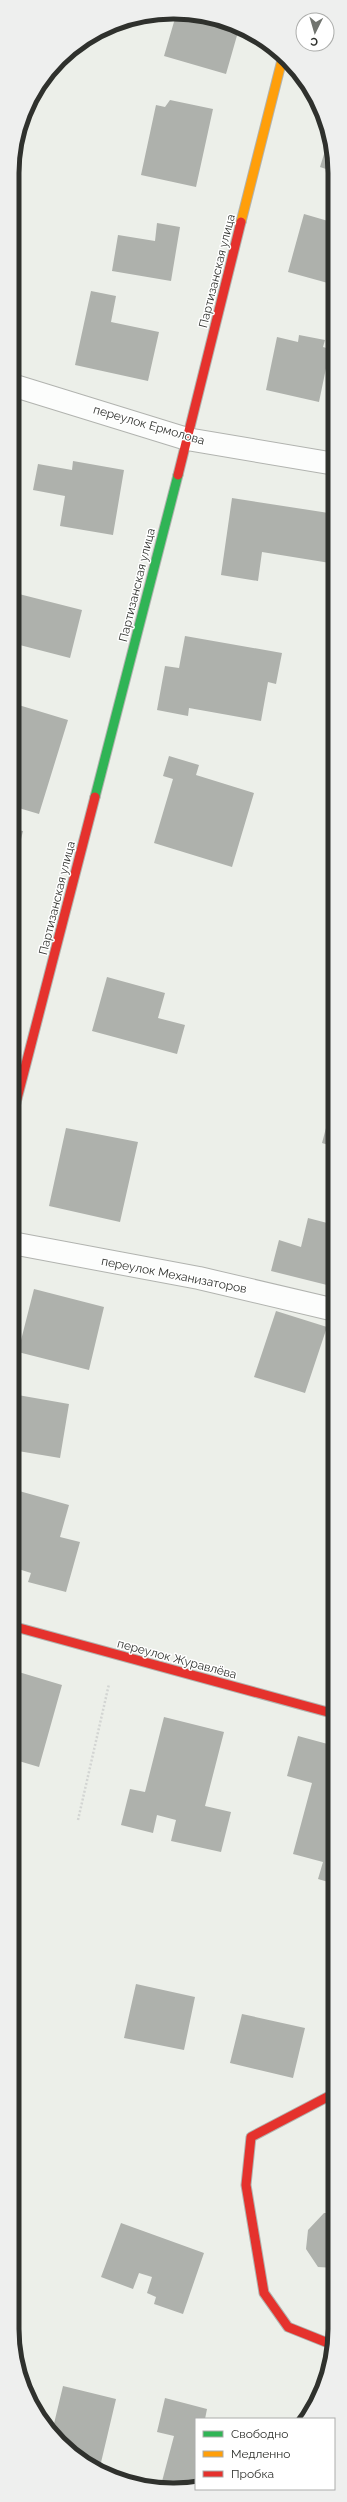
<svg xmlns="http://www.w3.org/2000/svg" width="347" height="2502" font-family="Raleway,sans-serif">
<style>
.building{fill:#aeb1ac}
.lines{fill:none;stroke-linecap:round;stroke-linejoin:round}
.street-casing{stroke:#b1b3af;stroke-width:24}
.fast-casing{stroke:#b1b3af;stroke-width:11}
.slow-casing{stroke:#b1b3af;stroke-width:11}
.jam-casing{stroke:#b1b3af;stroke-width:11}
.path{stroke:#d3d5d3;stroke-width:2.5;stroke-dasharray:2 2;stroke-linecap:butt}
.street{stroke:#fcfdfc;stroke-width:22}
.fast{stroke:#30b455;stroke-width:9}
.slow{stroke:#ff9f0a;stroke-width:9}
.jam{stroke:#e5322d;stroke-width:9}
.labels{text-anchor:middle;stroke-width:3;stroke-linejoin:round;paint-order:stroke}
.street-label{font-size:12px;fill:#2f312d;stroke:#fff}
.rim{fill:none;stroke:#2f312d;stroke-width:5}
</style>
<rect width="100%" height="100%" fill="#ecefe9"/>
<path class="building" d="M176,15L238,32L226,74L164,56Z
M170,100L213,109L196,187L141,175L156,105L165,107Z
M329,138L335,163V172L320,167Z
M304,214L335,223V285L288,272Z
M157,223L180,227L171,281L112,271L118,235L155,241Z
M91,291L116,296L111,322L159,332L148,381L75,365Z
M299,335L325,340L323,347L330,349L319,402L266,390L277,337L298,342Z
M73,461L124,470L113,535L60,526L65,496L33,490L38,464L72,470Z
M232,498L335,514L330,563L262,552L258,581L221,575Z
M15,593L82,610L70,658L12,643V604Z
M185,636L282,653L276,684L268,682L261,721L189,708L188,716L157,710L165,666L179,668Z
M12,703L68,720L39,814L12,806V770L16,757L12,756Z
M169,756L199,765L196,775L254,793L232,867L154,843L173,779L163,776Z
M12,829L23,831L13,872H12Z
M107,977L165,993L158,1018L185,1025L177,1054L92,1031Z
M334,1098H335V1147L322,1143Z
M66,1128L138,1142L120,1222L49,1206Z
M308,1218L335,1225V1287L271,1271L279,1240L301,1247Z
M34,1289L104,1307L89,1370L18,1352Z
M276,1311L327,1327L305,1393L254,1377Z
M12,1394L69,1404L60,1458L12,1450Z
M12,1489L69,1505L60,1537L80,1542L66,1592L28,1582L31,1573L12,1567Z
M12,1670L62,1685L39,1767L12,1759Z
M164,1717L224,1732L205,1806L231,1812L221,1852L171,1841L176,1820L157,1815L153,1833L121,1825L130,1789L145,1792Z
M298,1736L335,1746V1884L318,1879L323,1862L293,1854L312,1783L287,1776Z
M12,1818L19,1820L13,1846H12Z
M136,1984L195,1997L184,2050L124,2038Z
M242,2014L305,2028L293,2078L230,2063Z
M324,2213H335V2268L318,2267L306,2249L308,2230Z
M121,2223L204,2253L183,2314L154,2304L156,2297L147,2293L152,2277L139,2273L133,2289L101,2277Z
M63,2386L116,2399L99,2471L59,2443L52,2432Z
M165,2398L207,2409L205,2419H196V2485L160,2489L174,2436L157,2432Z"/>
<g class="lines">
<g class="street-casing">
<path id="street" d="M12,385L187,439L335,464
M12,1243L199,1278L335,1310"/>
</g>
<g class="fast-casing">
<path id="fast" d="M95,797L178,475"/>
</g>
<g class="slow-casing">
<path id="slow" d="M241,222L283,56"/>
</g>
<g class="jam-casing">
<path id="jam" d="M178,475L241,222
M12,1118L95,797
M12,1626L335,1714
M333,2345L288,2327L264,2293L246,2185L251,2137L335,2093"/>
</g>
<path class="path" d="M78,1820L109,1684"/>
<use href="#street" class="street"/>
<use href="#fast" class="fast"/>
<use href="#slow" class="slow"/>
<use href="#jam" class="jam"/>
</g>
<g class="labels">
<g class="street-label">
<text transform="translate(217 271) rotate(-76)" y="4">Партизанская улица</text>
<text transform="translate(149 425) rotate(16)" y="4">переулок Ермолова</text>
<text transform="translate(137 585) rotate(-76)" y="4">Партизанская улица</text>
<text transform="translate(57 898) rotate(-76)" y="4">Партизанская улица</text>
<text transform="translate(174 1275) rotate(11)" y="4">переулок Механизаторов</text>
<text transform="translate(177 1659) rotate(15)" y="4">переулок Журавлёва</text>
</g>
</g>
<path d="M0 0H347V2502H0ZM173 19H174A154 154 0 0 1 328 173V2329A154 154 0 0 1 174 2483H173A154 154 0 0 1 19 2329V173A154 154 0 0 1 173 19Z" fill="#eeefee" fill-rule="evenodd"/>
<path class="rim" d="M173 19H174A154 154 0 0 1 328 173V2329A154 154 0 0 1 174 2483H173A154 154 0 0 1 19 2329V173A154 154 0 0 1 173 19Z"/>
<rect x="195" y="2418" width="140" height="72" fill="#ffffff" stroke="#acadab"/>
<rect x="203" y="2431" width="20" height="6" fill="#30b455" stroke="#acadab"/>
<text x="231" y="2438" font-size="12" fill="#2f312d">Свободно</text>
<rect x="203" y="2451" width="20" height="6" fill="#ff9f0a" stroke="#acadab"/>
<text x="231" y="2458" font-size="12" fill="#2f312d">Медленно</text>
<rect x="203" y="2471" width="20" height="6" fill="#e5322d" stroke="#acadab"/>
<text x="231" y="2478" font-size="12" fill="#2f312d">Пробка</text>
<g transform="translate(315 32) rotate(185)"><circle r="19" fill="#ffffff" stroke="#acadab"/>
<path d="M0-3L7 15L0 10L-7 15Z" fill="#71746f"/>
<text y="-6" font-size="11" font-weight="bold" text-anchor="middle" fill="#2f312d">С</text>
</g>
</svg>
